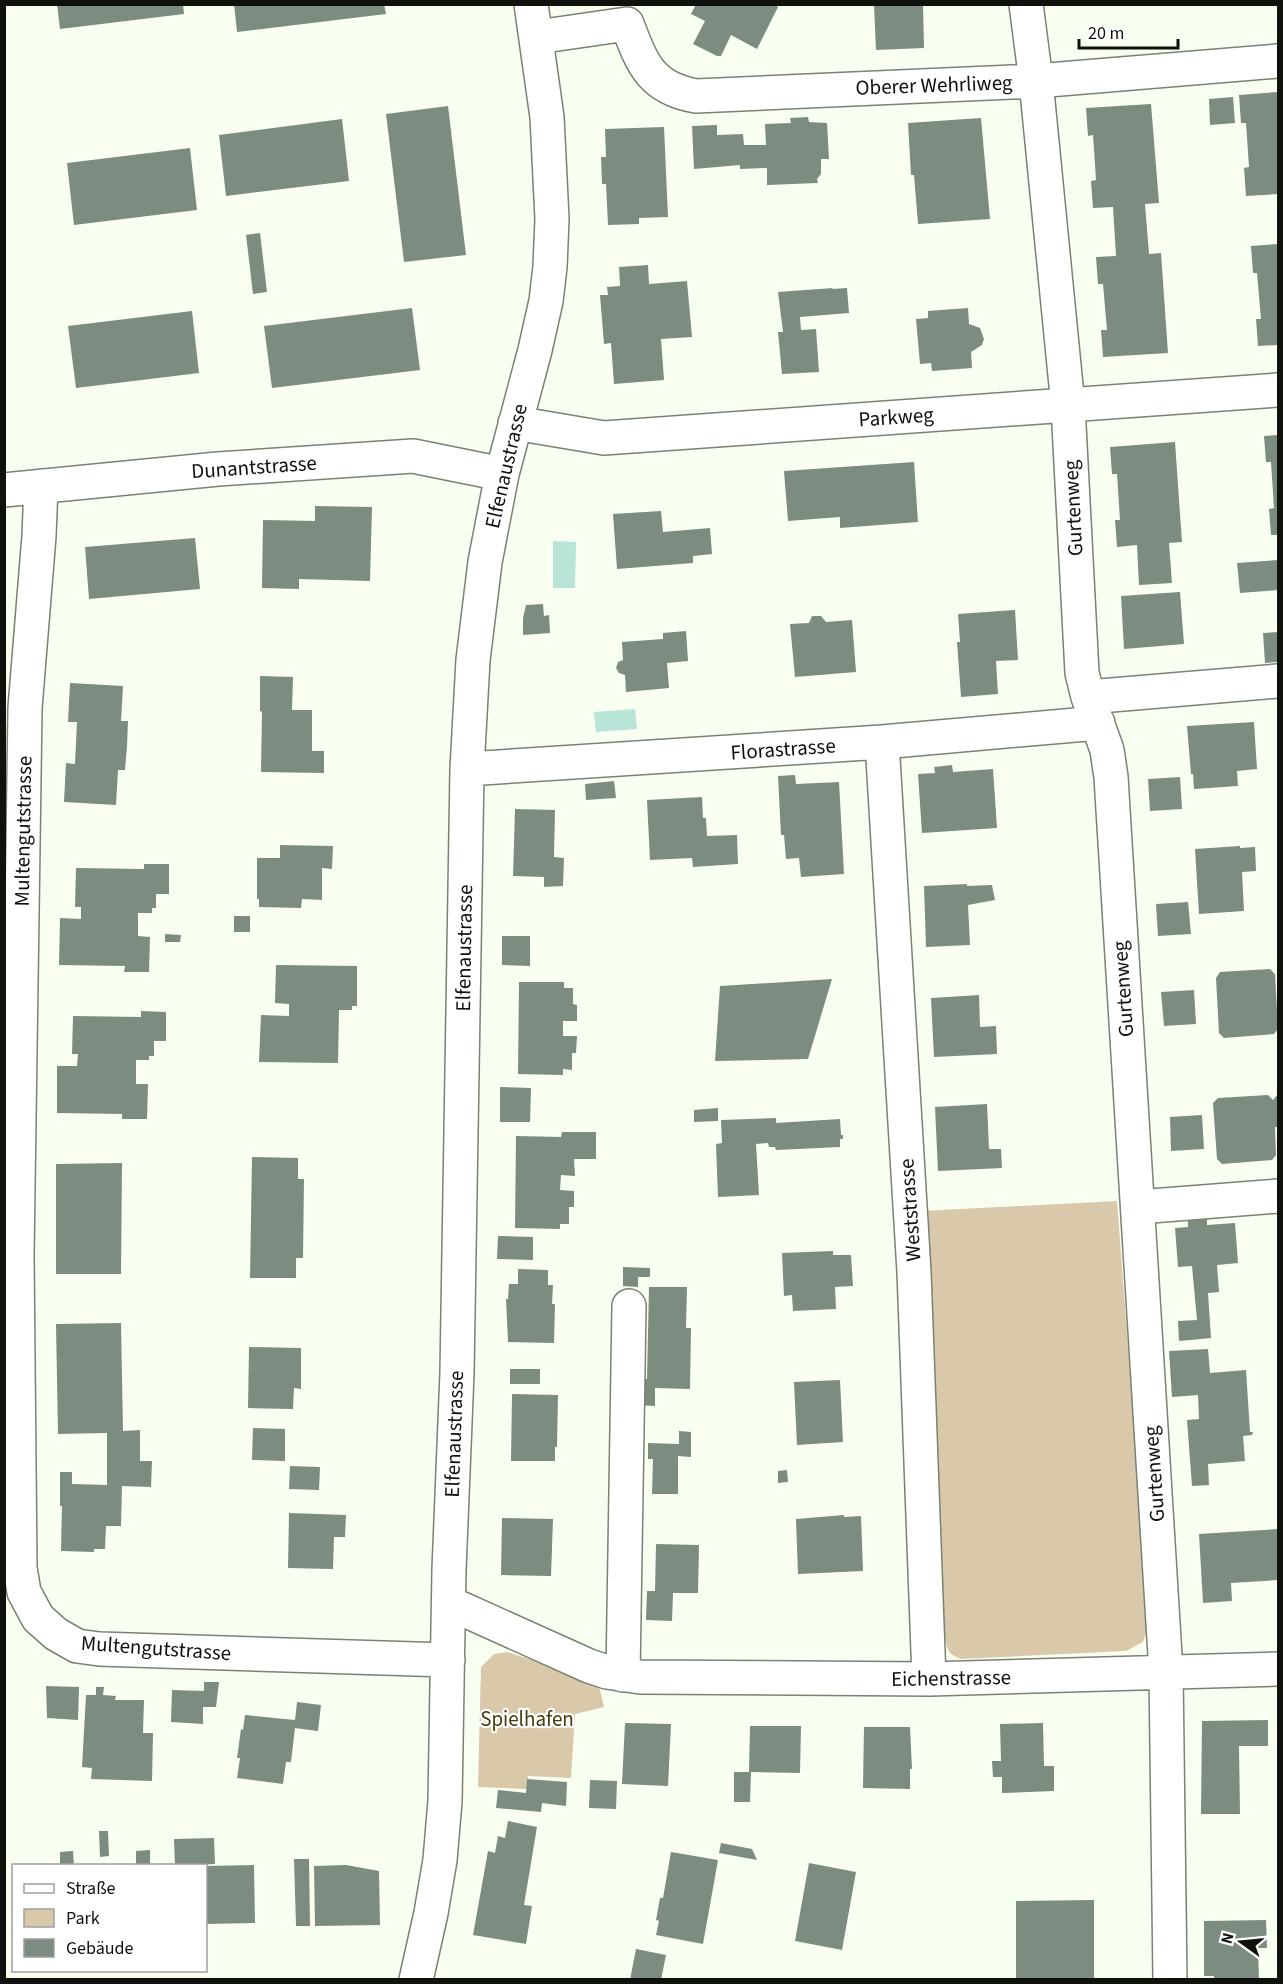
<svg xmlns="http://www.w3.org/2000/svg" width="1283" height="1984" font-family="'Source Sans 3',sans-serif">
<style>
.green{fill:#d9c8a9}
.water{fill:#b9e4d8}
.building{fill:#7c8c80}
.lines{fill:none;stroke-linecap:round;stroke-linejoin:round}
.minor-casing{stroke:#7a8272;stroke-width:36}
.minor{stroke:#fff;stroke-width:33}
.labels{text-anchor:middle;stroke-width:4.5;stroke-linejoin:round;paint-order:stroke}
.street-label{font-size:21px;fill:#0f110c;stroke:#fff}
.park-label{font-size:21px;fill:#4b380f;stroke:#fff}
</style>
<rect width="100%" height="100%" fill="#f8fff1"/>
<path class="green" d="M1117,1201L1149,1624L1143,1642L1126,1651L961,1659C948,1654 947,1650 945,1637L923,1211Z
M507,1652L598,1681L604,1707L575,1714L571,1778L528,1776L527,1789L478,1787L481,1667L494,1654Z"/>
<path class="water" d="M553,541L576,542L575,588H553Z
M635,709L637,729L596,732L594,712Z"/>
<path class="building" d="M57,4H183L184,14L60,29Z
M234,4H384L386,14L237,32Z
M696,4H775L778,7L757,49L731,35L721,56H717L693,44L705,21L691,14Z
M874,4H923L924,48L876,50Z
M1278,92V194L1246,196L1244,168L1249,167L1246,123H1241L1239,95Z
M1233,97L1235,123L1210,125L1209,99Z
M1151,104L1159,203L1145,204L1149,254L1161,253L1168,353L1103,357L1101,330H1107L1103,284H1098L1096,257L1116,256L1113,207L1093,208L1091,181L1096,180L1093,135L1088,136L1086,108Z
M448,106L466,255L404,262L386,114Z
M808,117L809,122L827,123L829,159H821V174L817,179L818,183L767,185V168L740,169V165L694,169L692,126L717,125V135L743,134L744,145H766L765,124L791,123L790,118Z
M981,118L990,219L918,224L914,175H911L908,123Z
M342,119L349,181L226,196L219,135Z
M664,127L668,217L639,218V224L608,225L606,184H602L601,157H606L605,129Z
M190,148L197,210L74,225L67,163Z
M260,233L267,292L253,294L246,235Z
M1278,244V345L1258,346L1256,319H1261L1257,273H1253L1251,246Z
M648,265L649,284L687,281L692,337L661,339L664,380L614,384L611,343L604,344L600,295H608L607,287L620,286L619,267Z
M833,288L832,289L847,288L849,313L800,317L801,330L816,329L819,372L782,374L778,332H783L778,292Z
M412,308L420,370L272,388L264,326Z
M968,308L969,324L980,328L984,339L982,345L971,352L972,368L932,371L931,363L920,364L916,319L928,318V311Z
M192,311L199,373L76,388L68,326Z
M1278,435V535H1271L1269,509L1274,508L1271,462H1266L1264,436Z
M1175,442L1182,542L1169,543L1172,583L1139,585L1137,545L1117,547L1115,520H1120L1117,474H1112L1110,447Z
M914,462L918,522L840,528V517L788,521L784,471Z
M315,506L372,507L370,581L299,579V589L262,588L263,520L315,521Z
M661,511L663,532L710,528L712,554L693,556V563L617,569L613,514Z
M195,538L200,589L89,599L85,547Z
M1278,560V590L1240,593L1237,563Z
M1180,592L1184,644L1124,649L1121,596Z
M543,604L544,616L549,615L550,633L523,635V618L526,605Z
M1015,610L1018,660L996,661L998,694L961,697L957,642H960L958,614Z
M812,616H821L826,622L852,620L856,672L795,677L790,624L809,623Z
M686,631L688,661L667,663L669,688L626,692L625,675L619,673L616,668L618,662L623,660L622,642L663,639V633Z
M1278,632V662L1265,663L1263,633Z
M260,676L293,677L292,710H312V751H324V773L261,772L262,711L260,712Z
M70,683L123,686L121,721H128L127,746L125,770H118L116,805L64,802L66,763L75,764L77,722H68Z
M1254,722L1257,769L1237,771L1238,786L1194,789L1193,774H1191L1187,726Z
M952,765L953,772L993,769L997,828L922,833L918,774L935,773L934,767Z
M795,775L796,784L839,782L844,874L801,877L799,858L786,859L784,835H781L778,776Z
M1180,777L1182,809L1150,811L1148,779Z
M614,781L616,798L586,800L585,784Z
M702,797L703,818H706L707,836L737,835L738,864L693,867L692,858L650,860L647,800Z
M515,809L555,810L554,857L564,858L563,886L544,887V877L513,876Z
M280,845L333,846L332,869L322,868V900L302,899L301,908L259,907V899H257V858H280Z
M1240,846V848L1255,847L1256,871L1242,872L1244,911L1199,914L1195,849Z
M144,864H169V894H156V908H152V913H138V936L150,937L149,972H124L125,966L59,965L60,918L81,919V907H75L76,868L144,869Z
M967,884V886L992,885L995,900L968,905L970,945L926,947L924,886Z
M1188,902L1191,934L1158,936L1156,904Z
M234,916H250V932H234Z
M165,934L181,935L180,942H165Z
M502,936H530V966L502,965Z
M276,965L357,966V1006H352V1010H339L338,1063L259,1062L261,1015L289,1016V1004L275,1003Z
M1270,969L1275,974L1278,1029L1274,1034L1224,1038L1219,1033L1216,978L1220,972Z
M832,979L808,1059L715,1061L720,986Z
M519,982H564V988H573V1004L577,1005V1021H563V1036H577L576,1053H572V1070L563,1069V1075L518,1074Z
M1194,990L1196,1024L1164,1026L1161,992Z
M979,995L980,1027L996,1026L997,1054L934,1057L931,998Z
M141,1011L166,1012V1041H154V1056H149V1060H136V1084H148L147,1119H122V1114L57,1113V1066H77L78,1054H72L73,1016L141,1017Z
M500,1087L531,1088L530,1122H500Z
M1278,1094V1127H1275L1276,1155L1272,1160L1222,1164L1217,1159L1213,1103L1218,1098L1268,1095L1273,1100Z
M987,1104L989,1149H1001L1002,1168L938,1171L935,1107Z
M718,1108V1121L694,1122V1110Z
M1202,1115L1204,1149L1171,1151L1170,1117Z
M776,1118V1123L840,1119L841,1135H843V1139H840V1147L776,1150L775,1147H769L768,1143L756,1144L759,1195L718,1197L716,1144L722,1143L721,1120Z
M562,1132H596V1159H574L575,1176L561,1175L560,1190L574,1191V1207H569V1224H560V1229L515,1228L516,1136L561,1137Z
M252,1157L298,1158V1179H304L303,1258H296V1278H250Z
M122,1163L121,1274H56V1164Z
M1207,1216V1225L1235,1223L1238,1263L1217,1265L1219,1292L1208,1293L1211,1338L1179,1341L1178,1321L1197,1320L1192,1266L1178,1267L1175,1228L1188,1227V1217Z
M498,1236L533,1237V1260L497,1259Z
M833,1251V1255H851L853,1286L835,1287L836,1309L793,1311L792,1295L784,1296L782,1253Z
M623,1267L650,1268V1277H638V1287L623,1286Z
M518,1269L548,1270V1285H553L552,1304H555L554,1343L508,1342L506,1299H508L509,1284H518Z
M649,1287H687L686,1328H691L690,1389L655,1388V1406L634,1405V1379H647Z
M121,1323L123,1431L140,1430V1461H152L151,1487L122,1486L121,1526H106L105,1549H94V1552L61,1551L62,1506H60V1472H72V1484L107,1485V1433L58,1434L56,1324Z
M249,1347L301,1348V1389L294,1388L293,1409L248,1408Z
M1208,1349L1210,1373L1246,1370L1250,1432H1253L1252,1435L1243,1436L1245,1461L1208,1464L1209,1485L1192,1486L1187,1420L1199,1419L1198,1395L1172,1397L1169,1351Z
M510,1369H540V1384H510Z
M840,1380L843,1442L797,1445L794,1382Z
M512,1394L558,1395L557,1447H555V1461H511Z
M253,1428L285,1429V1461L252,1460Z
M679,1431L691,1432V1457L678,1456V1494H652L653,1459H648V1443L679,1444Z
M290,1466L320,1467L319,1490L289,1489Z
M787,1470L788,1482L778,1483V1471Z
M289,1513L346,1515L345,1537H334L333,1569L288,1568Z
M844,1515V1517L861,1516L863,1571L798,1574L796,1519Z
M502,1518L553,1519L551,1576L501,1575Z
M1278,1529V1580L1231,1583L1232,1601L1203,1603L1199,1534Z
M656,1544L699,1545L698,1593H673L672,1621L646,1620L647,1591H655Z
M204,1682H219L216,1707H203V1724L171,1722L172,1690L204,1691Z
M46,1686L79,1687L78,1720L47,1718Z
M96,1687H104L103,1695L116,1696L115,1700H144L143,1733H153L152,1781L91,1779L92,1768L82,1767L86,1695H96Z
M297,1702L321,1705L318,1731L295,1728L291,1762H286L283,1784L237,1778L240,1758H237L241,1729L243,1730L245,1715L295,1720Z
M1268,1720V1746H1239L1240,1814H1201L1202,1721Z
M625,1723L671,1724L668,1786L622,1784Z
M1043,1723L1044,1766H1054V1791L1002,1793V1777H993L992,1761H1001L1000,1724Z
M750,1726H801L800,1773L751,1772L750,1802H734V1772H749Z
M864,1727H910L912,1769H910V1789L863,1788Z
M527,1779L567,1782L566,1806L542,1803L541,1812L496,1808L498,1790L526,1793Z
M590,1780L617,1781L616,1809L589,1808Z
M508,1821L537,1827L524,1905L532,1906L526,1944L473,1935L488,1851L495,1853L498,1836L505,1838Z
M99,1831H108L109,1856L100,1857Z
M214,1838L215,1864L175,1866L174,1839Z
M721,1843L752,1849L757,1860L719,1853Z
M150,1850V1866H136V1851Z
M73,1851L74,1866H60V1852Z
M671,1852L718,1860L703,1944L656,1935L659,1921L656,1920L660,1898H663Z
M294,1859H309L310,1926H296Z
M809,1863L856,1872L842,1950L795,1941Z
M254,1865L255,1923L206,1924V1866Z
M346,1865L379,1871L380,1925L315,1926L314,1866Z
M1094,1900V1980H1016V1901Z
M1266,1920L1267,1948H1258L1259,1980H1214V1976H1204V1921Z
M636,1949L666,1955L661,1980H630Z"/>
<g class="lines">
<g class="minor-casing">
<path id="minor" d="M1026,4L1036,81L1068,406L1082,673L1088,697L1107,750L1111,777L1166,1672L1170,1980
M627,24C642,63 650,88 696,96L1036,81L1278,61
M537,37L627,24
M515,423L604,438L1278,390
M41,486L39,536L25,708L17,1256L20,1568L24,1592L38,1618L56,1634L77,1646L99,1649L448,1660
M4,490L218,469L413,456L502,474
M1088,697L1278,681
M882,742L914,1272L929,1679
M467,769L882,742L1098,723
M1138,1207L1278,1196
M449,1603L589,1666L607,1672L640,1677L929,1679L1278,1669
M623,1675L629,1306
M416,1980L431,1913L440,1860L445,1801L449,1570L457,1373L467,769L473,660L485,562L502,474L535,350L546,301L550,267L552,219L547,117L531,4"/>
</g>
<use href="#minor" class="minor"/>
</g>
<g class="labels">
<g class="street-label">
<text transform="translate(934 85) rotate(-2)" y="7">Oberer Wehrliweg</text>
<text transform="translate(896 417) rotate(-4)" y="7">Parkweg</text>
<text transform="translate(506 466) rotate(-77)" y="7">Elfenaustrasse</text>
<text transform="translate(254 467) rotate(-4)" y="7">Dunantstrasse</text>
<text transform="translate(1073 508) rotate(-93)" y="7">Gurtenweg</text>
<text transform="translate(783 749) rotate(-4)" y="7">Florastrasse</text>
<text transform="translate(23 831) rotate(-89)" y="7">Multengutstrasse</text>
<text transform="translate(464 948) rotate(-89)" y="7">Elfenaustrasse</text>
<text transform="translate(1123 989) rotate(-94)" y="7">Gurtenweg</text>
<text transform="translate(910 1210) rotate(-94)" y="7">Weststrasse</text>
<text transform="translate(454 1434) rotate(-88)" y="7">Elfenaustrasse</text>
<text transform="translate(1154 1474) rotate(-94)" y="7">Gurtenweg</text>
<text transform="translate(156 1648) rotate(4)" y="7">Multengutstrasse</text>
<text transform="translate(951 1678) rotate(-1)" y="7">Eichenstrasse</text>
</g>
<g class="park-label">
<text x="527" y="1726">Spielhafen</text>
</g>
</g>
<rect width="1283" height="1984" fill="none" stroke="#0f110c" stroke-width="12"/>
<rect x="12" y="1864" width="195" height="108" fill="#ffffff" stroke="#9fa09e" stroke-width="1.5"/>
<rect x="24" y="1884" width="30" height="9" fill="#ffffff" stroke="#9fa09e" stroke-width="1.5"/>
<text x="66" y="1894" font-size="18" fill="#0f110c">Straße</text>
<rect x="24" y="1909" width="30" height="18" fill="#d9c8a9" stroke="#9fa09e" stroke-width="1.5"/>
<text x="66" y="1924" font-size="18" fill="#0f110c">Park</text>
<rect x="24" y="1939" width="30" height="18" fill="#7c8c80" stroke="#9fa09e" stroke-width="1.5"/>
<text x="66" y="1954" font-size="18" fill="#0f110c">Gebäude</text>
<g transform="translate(1241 1942) rotate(285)" stroke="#ffffff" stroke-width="4.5" paint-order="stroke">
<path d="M0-4.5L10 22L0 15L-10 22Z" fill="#0f110c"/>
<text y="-9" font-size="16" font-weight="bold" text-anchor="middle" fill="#0f110c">N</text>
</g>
<path d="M1079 39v9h99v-9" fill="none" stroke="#0f110c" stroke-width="3"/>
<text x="1088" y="39" font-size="18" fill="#0f110c" stroke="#ffffff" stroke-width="4.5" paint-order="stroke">20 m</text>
</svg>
